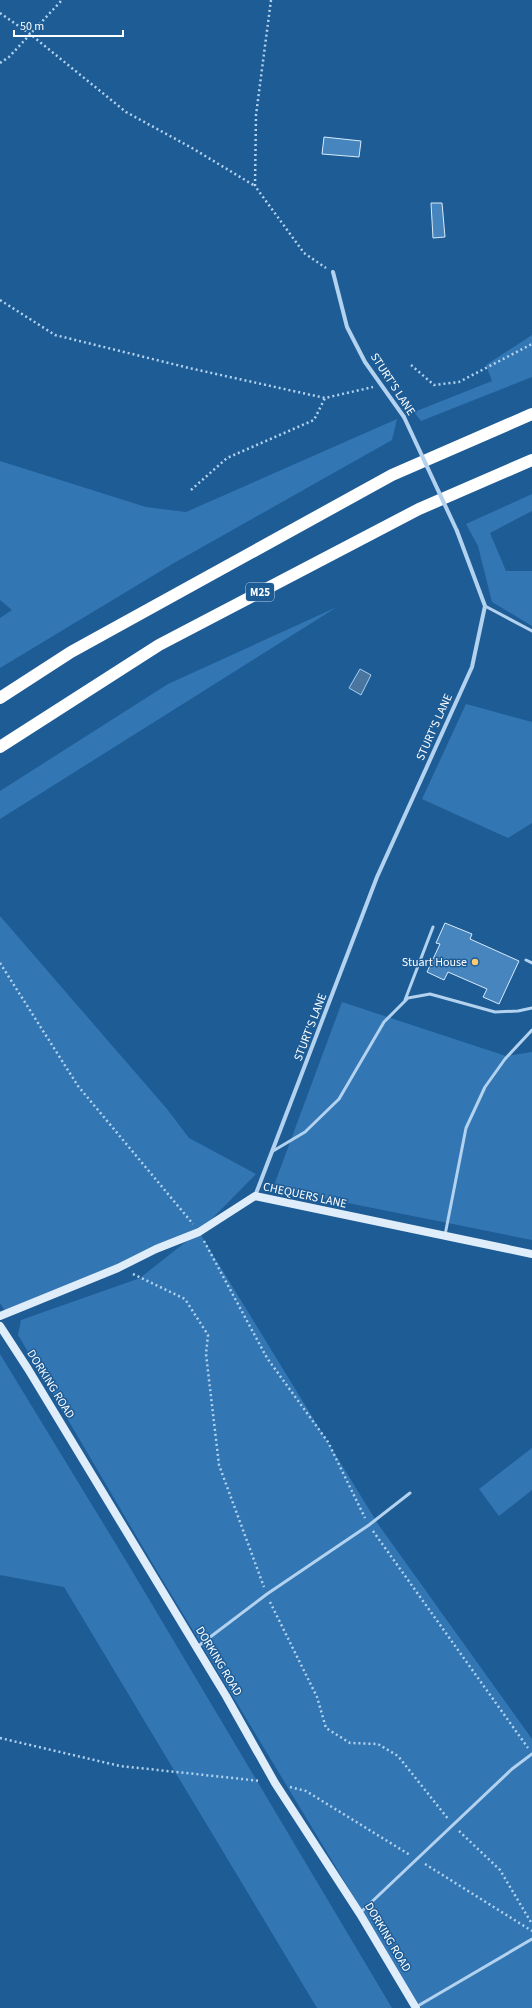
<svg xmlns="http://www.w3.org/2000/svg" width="532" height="2008" font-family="'Source Sans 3',sans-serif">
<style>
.green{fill:#3276b4}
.water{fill:#4a759e;stroke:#a5cef1}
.building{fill:#4685bd;stroke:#d8ebfb}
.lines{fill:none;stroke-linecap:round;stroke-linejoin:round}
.path{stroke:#b2d2ef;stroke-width:2.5;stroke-dasharray:2 3;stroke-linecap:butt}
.lane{stroke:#b2d2ef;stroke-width:3}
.street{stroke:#b2d2ef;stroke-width:4}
.secondary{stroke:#dfedfb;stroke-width:8}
.highway{stroke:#fff;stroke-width:12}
.street-bridge{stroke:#b2d2ef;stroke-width:4}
.poi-dot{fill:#feca71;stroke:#1e5c96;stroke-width:1.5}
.labels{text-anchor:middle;stroke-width:3;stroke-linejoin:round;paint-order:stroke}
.shield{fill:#1e5c96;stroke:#bccee0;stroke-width:1}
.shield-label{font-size:11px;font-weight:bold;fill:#fff}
.street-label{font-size:12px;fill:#fff;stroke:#1e5c96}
.poi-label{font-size:12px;fill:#fff;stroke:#1e5c96;text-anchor:end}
</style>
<rect width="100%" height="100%" fill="#1e5c96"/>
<path class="green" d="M532,335V377L421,421L414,412L492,381L486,365Z
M397,419L392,440L174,563L0,668V618L12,610L0,600V461L146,507L186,512Z
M532,494V511L490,533L506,571H532V626L492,602L478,546L466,524Z
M337,607L0,819V791L168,684Z
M466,704L532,722V823L508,838L422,799Z
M0,916L167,1109L189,1138L256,1174L199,1232L378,1524L532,1739V2008H421L154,1566L18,1335L21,1320L140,1278L197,1233L7,1314L0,1303Z
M342,1002L506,1056L532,1052V1240L273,1188Z
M0,1354L128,1564L392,2008H317L64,1587L0,1575Z
M532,1448V1490L499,1516L479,1489Z"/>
<path class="water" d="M360,669L371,675L361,695L349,688Z"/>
<path class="building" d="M324,137L361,141L359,157L322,154Z
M431,203H442L445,237L433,238Z
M445,923L472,934L470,939L519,961L499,1004L483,997L487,989L448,972L444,980L427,972L440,944L436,943Z"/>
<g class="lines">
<path class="path" d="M271,0L256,115L255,186L304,253L326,268
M0,13L30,34L126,112L192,148L255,186
M0,63L9,57L62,0
M0,300L55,335L189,368L325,398L373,387
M411,365L434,385L459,382L532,344
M191,490L227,458L314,420L325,398
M0,963L78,1086L193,1224
M204,1241L267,1358L328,1442L365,1518
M133,1274L185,1299L208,1335L206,1354L219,1465L264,1587
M373,1531L528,1748
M270,1602L317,1697L326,1728L350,1743L378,1744L398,1756L449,1820
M0,1738L120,1766L261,1781
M290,1787L306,1791L410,1855
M459,1831L500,1870L532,1924
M425,1864L532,1931"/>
<path class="lane" d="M485,606L532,631
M526,960L532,963
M405,1000L433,927
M273,1151L305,1132L339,1099L384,1022L408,998L430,994L495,1012L518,1011L532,1008
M445,1235L466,1128L485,1087L505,1059L532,1030
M197,1647L267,1594L369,1525L410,1493
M361,1912L512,1769L532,1754
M416,2007L532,1939"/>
<path class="street" d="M333,272L347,327L365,362L404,417
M255,1196L377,877L472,667L485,606L457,531"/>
<path class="secondary" d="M0,1316L118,1268L156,1249L199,1232L255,1196L532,1254
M0,1326L28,1369L226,1696L275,1783L360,1914L416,2008"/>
<path class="highway" d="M0,698L71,652L392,475L532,414
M0,747L159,645L419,509L532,460"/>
<path class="street-bridge" d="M404,417L457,531"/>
</g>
<circle class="poi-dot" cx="475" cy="962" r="4"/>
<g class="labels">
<rect class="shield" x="246" y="583" width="28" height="18" rx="3"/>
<g class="shield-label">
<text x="260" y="596">M25</text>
</g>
<g class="street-label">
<text transform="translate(393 384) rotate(57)" y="4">STURT'S LANE</text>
<text transform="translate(434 727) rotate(-66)" y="4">STURT'S LANE</text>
<text transform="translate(310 1027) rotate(-69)" y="4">STURT'S LANE</text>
<text transform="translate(305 1195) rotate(12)" y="4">CHEQUERS LANE</text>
<text transform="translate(51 1384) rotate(58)" y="4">DORKING ROAD</text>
<text transform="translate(219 1661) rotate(59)" y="4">DORKING ROAD</text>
<text transform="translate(388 1937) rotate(59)" y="4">DORKING ROAD</text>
</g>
<g class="poi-label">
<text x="467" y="966">Stuart House</text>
</g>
</g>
<path d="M14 30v6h109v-6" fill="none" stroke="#ffffff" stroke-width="2"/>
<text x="20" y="30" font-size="12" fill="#ffffff" stroke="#1e5c96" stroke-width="3" paint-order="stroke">50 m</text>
</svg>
